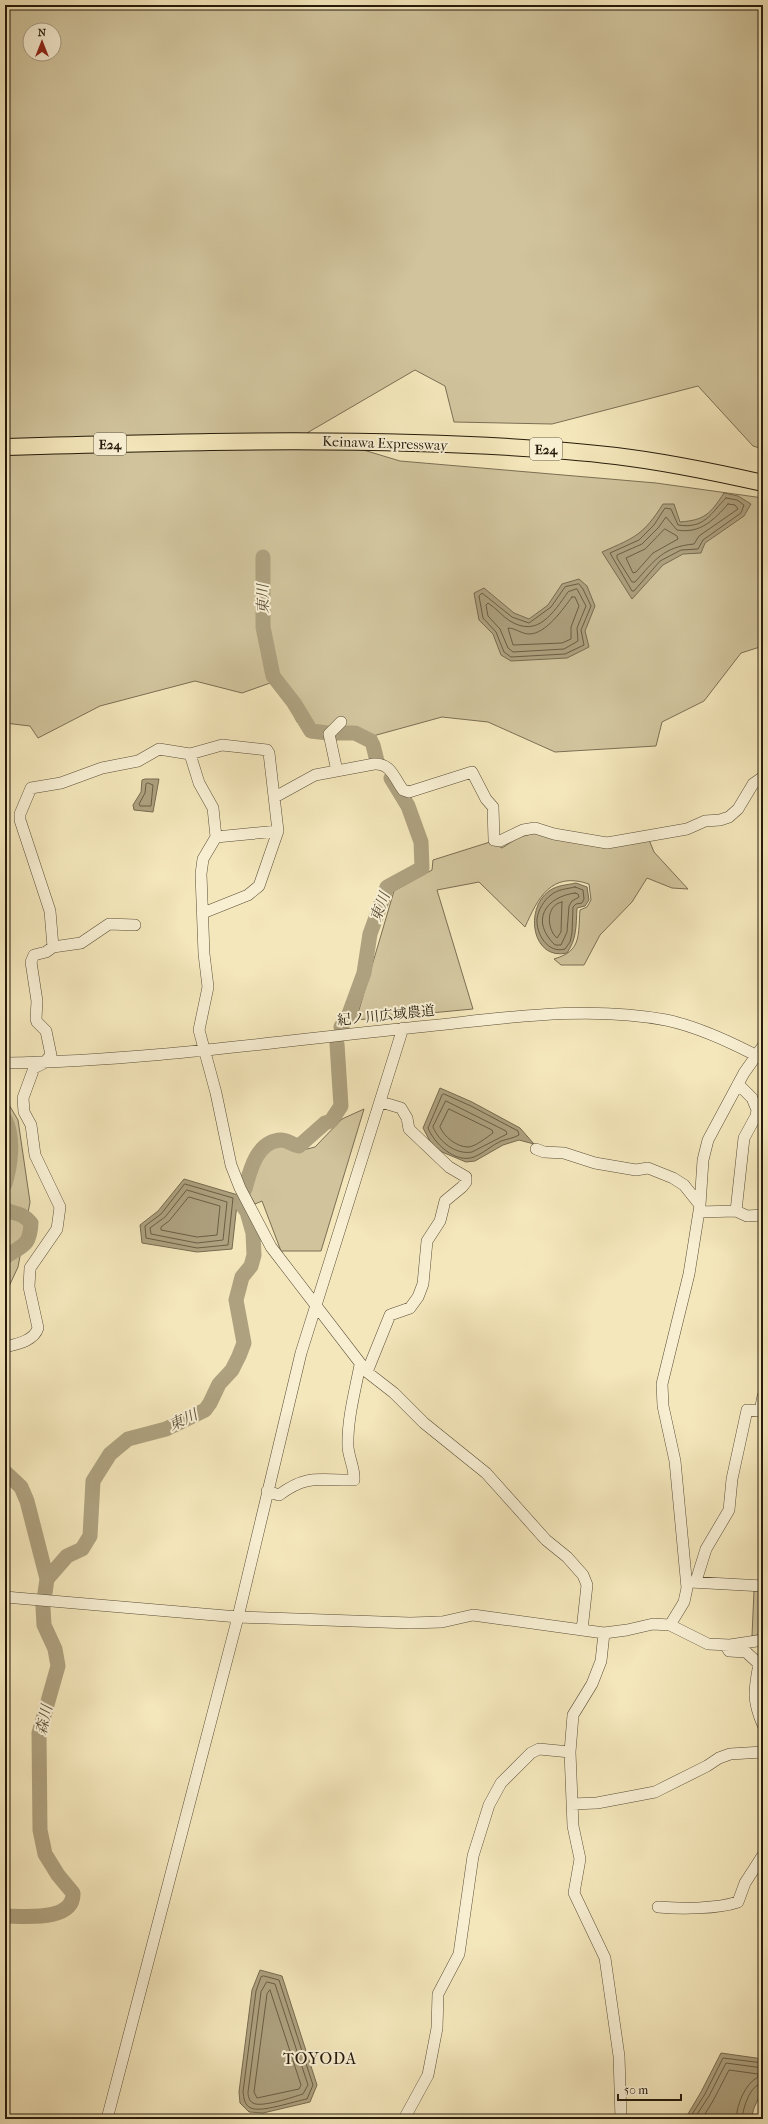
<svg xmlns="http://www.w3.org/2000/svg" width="768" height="2124" font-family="'IM FELL French Canon','Noto Serif JP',serif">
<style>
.green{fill:#d1c49d;stroke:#7b6f54;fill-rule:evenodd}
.water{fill:#aea17f;stroke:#776b50}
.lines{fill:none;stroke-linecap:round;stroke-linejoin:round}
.shore{stroke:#6a5e44;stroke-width:1}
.river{stroke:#aea17f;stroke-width:15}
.minor-casing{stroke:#594d36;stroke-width:12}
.highway-casing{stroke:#251a0a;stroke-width:18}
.minor{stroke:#f8efd3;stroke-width:11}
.highway{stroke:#f4e7bb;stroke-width:16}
.labels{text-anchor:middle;stroke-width:4;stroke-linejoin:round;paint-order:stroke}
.shield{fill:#f8efd3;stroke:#645a46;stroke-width:1}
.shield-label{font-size:13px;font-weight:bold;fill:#251a0a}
.street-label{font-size:14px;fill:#251a0a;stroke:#f8efd3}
.water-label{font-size:15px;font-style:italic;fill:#5c5039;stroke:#f8efd3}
.quarter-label{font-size:16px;letter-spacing:1px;fill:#251a0a;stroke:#f8efd3}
</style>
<rect width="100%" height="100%" fill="#f4e7bb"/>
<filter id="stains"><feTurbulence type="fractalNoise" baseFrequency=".005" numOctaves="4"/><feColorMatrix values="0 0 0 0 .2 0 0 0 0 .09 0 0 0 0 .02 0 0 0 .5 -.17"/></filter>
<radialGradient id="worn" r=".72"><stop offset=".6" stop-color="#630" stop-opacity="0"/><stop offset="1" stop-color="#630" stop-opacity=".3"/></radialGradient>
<path class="green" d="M5,5H763V449L753,446L698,386L552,424L454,422L445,386L415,370L307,433L400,461L656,483L763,498V646L741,653L704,701L662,722L656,746L555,752L488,722L442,717L373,736L324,730L297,722L289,704L273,682L242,693L195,681L100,706L38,738L30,726L5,723ZM30,30H54V54H30Z
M535,833L554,839L649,840L654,852L688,889L672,888L647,878L632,902L600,935L584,965H561L554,959C582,951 578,935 580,910L587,907L591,900L589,884C551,871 538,898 525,927L479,882L437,890L473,1009L356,1020L394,891L432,870L433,860L490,842L502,848L519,837Z
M5,1098L18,1120L30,1202L18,1267L5,1295Z
M364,1109L321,1251H281L262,1201L255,1204L249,1194C256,1165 261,1134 299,1151L315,1147L342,1119Z
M754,1591L763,1592V1634L752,1636Z"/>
<path class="water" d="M724,493L738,496L751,504L744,516L705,543L701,553L683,554L663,565L632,599L602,552C636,537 643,535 663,504H674L680,522C705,520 710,514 724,493Z
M579,579L587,586L595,606L585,631L589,647L567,658L511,661L501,655L493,634L479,620L474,593L484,588L514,613L529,619L548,605L562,584Z
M145,779H159L153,812L134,810L133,805L141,792L142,780Z
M576,883L587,887L589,900L585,906L577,908C576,925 577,939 567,953C532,961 524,909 549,891C557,885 567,885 576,883Z
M440,1088L472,1102L520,1128L534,1144L519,1140L503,1145L475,1161L466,1162L442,1152L431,1143L423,1128Z
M184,1179L238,1195L232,1249L197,1252L142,1243L140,1225L158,1211Z
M260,1970L282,1976L317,2085L310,2102L263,2113L249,2112L240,2103L239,2092L252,1990Z
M721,2053L763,2059V2088L754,2108L751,2119H685L701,2092Z"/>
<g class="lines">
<path class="shore" d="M726,498L737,500L744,505L741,513L703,540L698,549L681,550L660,561L634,591H632L610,553L639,540L654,525L665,508L671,509L678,525C705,529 710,514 726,498Z
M728,504L735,505L738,509L699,536L694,544C663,547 655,560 635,582H632L617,558V555L642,544L658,528L666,517L677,530C700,534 714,520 728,504Z
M665,529L677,536L678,539L653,553L636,572L633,573L626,558L645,549Z
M579,584L583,589L591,606L581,630L584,645L565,654L511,657L504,652L496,632L483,618L479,596L482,593L512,617L529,623L551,607L565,587Z
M577,589L586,606L577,628L578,641L564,649L513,652L508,648L500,629L488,616L486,605L488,603C496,608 502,616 510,621C538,638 553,613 568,592Z
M572,597H575L579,606L571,627V639L562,643L513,645L508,628C515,628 522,634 529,634C546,634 563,609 572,597Z
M148,783L153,785L151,806H140L139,804L145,793L146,784Z
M575,887L583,890L584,899L582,903L576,904L573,907L572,933L570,942L565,949C548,954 536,934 537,919C538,910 544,900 551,895C558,889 567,889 575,887Z
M575,893L578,894L579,897L572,901L569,906L567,932L561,945H555C530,921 545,897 575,893Z
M562,902L561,932L557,938C547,930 545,905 562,902Z
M444,1094L471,1106L518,1131L519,1135C514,1138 507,1139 501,1141C492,1145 484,1153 474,1157C455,1164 434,1143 428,1128L442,1095Z
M446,1101L506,1131L507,1134L472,1152C456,1155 439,1142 433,1127Z
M449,1109L492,1130L493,1133C487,1137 475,1147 468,1147C457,1147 444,1137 440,1127Z
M185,1184L233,1198L228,1245L197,1248L146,1238L145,1226L161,1214Z
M187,1190L227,1202L223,1240L197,1243L151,1234L150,1228L165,1217Z
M189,1197L220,1206L217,1235L197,1237L161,1230V1227L169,1221Z
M264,1976L279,1980L313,2085L307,2099C295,2101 261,2113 251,2108C244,2105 244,2098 243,2092L256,1991L261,1977Z
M267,1982L275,1984L308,2085L303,2094C293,2097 261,2108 253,2103C249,2101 248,2096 248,2092L261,1992Z
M270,1990L301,2085L299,2089L257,2098L254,2092L267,1994Z
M689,2119L705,2094L723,2058L763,2063
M694,2119L709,2096L726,2063L763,2068
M702,2119L714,2099L729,2070L758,2074V2077C745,2084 737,2104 736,2119
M742,2119C743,2108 750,2084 763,2083"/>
<path class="river" d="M263,557V627L273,676L294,703L311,731L328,733
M332,733H355L371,741
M373,745L377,761
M341,1027L349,1014L364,973L370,934L387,887L422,868L421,842L408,806L391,778
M5,1119C14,1137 11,1165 5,1184
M245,1189C250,1170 257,1141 281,1140C288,1140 292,1145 299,1146L325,1123L331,1121L341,1106L337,1044
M5,1209C12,1215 20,1210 31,1223C30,1246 23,1245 5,1257
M5,1472L21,1487L27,1501L47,1579L43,1607L44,1625L55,1649L58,1666L39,1733L40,1830L45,1854L58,1875L73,1893C74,1922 24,1916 5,1916
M47,1579L67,1556L82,1549L90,1536L93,1481L110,1454L128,1439L166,1429L205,1410L210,1403L219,1384L232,1370L239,1356L244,1343L236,1300L242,1277L251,1266L254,1255L253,1233L247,1212L242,1205L243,1197"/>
<g class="minor-casing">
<path id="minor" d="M190,754L199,783L213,808L216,837L203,859L201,874L204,954L208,987L199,1030L216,1093L231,1165L240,1188L271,1247L367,1372L394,1393L424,1423L486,1473L546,1540L567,1557L583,1575L587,1585L582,1630
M337,771L329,734L341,722
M275,797L315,775L374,764C391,763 394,778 403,790L409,792L472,772L486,799L493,807L494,840L500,841L523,830L535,828L554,834L607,843L687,829L705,821L720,820L729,817L738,809L753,784L763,777
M216,837L278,831
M53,947L81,943L109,924L135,925
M5,1063C146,1061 287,1040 428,1026C506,1018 588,1005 666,1020C700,1027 733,1043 763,1059
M738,1084L752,1098L757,1110L756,1116L744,1138L736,1211L747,1216L763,1215
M536,1149L544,1152L564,1153L595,1163L636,1170L648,1168L673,1178L684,1185L700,1205
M699,1212L736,1211
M5,1347C17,1344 34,1341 38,1328L29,1287L30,1268L57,1229L60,1207L35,1155L31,1125L24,1112L23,1098L34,1068L44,1063L51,1055L46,1031L37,1022L36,1019L37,1001L31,962L34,955L46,952L53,947L50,911L20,820V814L31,788L61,783L102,768L138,761L159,749L190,754L222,745L267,750L269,753L278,831L259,886L248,895L203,913
M367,1372L390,1315L410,1308L418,1297L423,1284L427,1241L440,1221L445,1201L462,1187L466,1182V1177L449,1167L409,1129L407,1118L401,1108L381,1102
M267,1491L279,1495C308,1473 321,1481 354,1480C355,1469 349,1459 348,1447C347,1420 355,1391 360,1365
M696,1581L706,1549L729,1510L732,1479L747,1410L760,1411L763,1396
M690,1582L763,1586
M5,1597L238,1617L410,1623L442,1622L473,1615L604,1633L627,1630L653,1624L670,1625L708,1644L730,1645L763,1640
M670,1625L684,1602L687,1588L675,1461L663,1406L662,1384L689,1274L700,1205L703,1160L708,1140L744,1073L763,1046
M604,1633L601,1661L592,1684L573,1715L570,1752L573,1826L580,1859L574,1893L605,1958L619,2056L621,2119
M725,1645L729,1651L746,1652L759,1664C754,1690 752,1700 763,1725
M572,1804L597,1803L655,1792L707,1766L719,1758L730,1754L763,1752
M658,1907C681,1909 717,1909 738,1902L745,1883L763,1855
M107,2119L238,1617L301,1353L403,1028
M404,2119L428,2075L437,2028L438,1994L459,1954L473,1856L489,1805L501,1783L531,1753L539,1749L570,1752"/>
</g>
<g class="highway-casing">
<path id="highway" d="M5,447C142,443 278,439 414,443C482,445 549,448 616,456C666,462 714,472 763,483"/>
</g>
<use href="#minor" class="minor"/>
<use href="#highway" class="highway"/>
</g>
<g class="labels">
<g class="shield">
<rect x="94" y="433" width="32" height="22" rx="3"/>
<rect x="530" y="438" width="32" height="22" rx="3"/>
</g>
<g class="shield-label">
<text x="110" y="449">E24</text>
<text x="546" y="454">E24</text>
</g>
<g class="street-label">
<text transform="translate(385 443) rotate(2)" y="5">Keinawa Expressway</text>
<text transform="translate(386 1015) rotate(-6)" y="5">紀ノ川広域農道</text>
</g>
<g class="water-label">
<text transform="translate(263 599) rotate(-91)" y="5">東川</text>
<text transform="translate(380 907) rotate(-70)" y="5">東川</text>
<text transform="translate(183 1420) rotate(-25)" y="5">東川</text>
<text transform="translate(44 1720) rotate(-77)" y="5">森川</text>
</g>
<g class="quarter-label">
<text x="320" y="2064">TOYODA</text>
</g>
</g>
<rect width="768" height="2124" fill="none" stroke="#f4e7bb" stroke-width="20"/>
<rect x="6" y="6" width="756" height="2112" fill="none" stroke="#251a0a" stroke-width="2"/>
<rect x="10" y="10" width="748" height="2104" fill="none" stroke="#251a0a"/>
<g transform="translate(42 42)"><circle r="19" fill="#f8efd3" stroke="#a49a83"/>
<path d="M0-3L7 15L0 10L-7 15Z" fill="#8f2418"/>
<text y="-6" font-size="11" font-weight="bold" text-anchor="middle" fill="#251a0a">N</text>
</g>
<path d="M618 2094v6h63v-6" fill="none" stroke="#251a0a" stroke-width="2"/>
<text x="624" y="2094" font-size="12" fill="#251a0a" stroke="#f8efd3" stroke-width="3" paint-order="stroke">50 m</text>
<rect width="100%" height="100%" filter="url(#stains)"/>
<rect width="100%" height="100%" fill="url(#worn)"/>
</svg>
